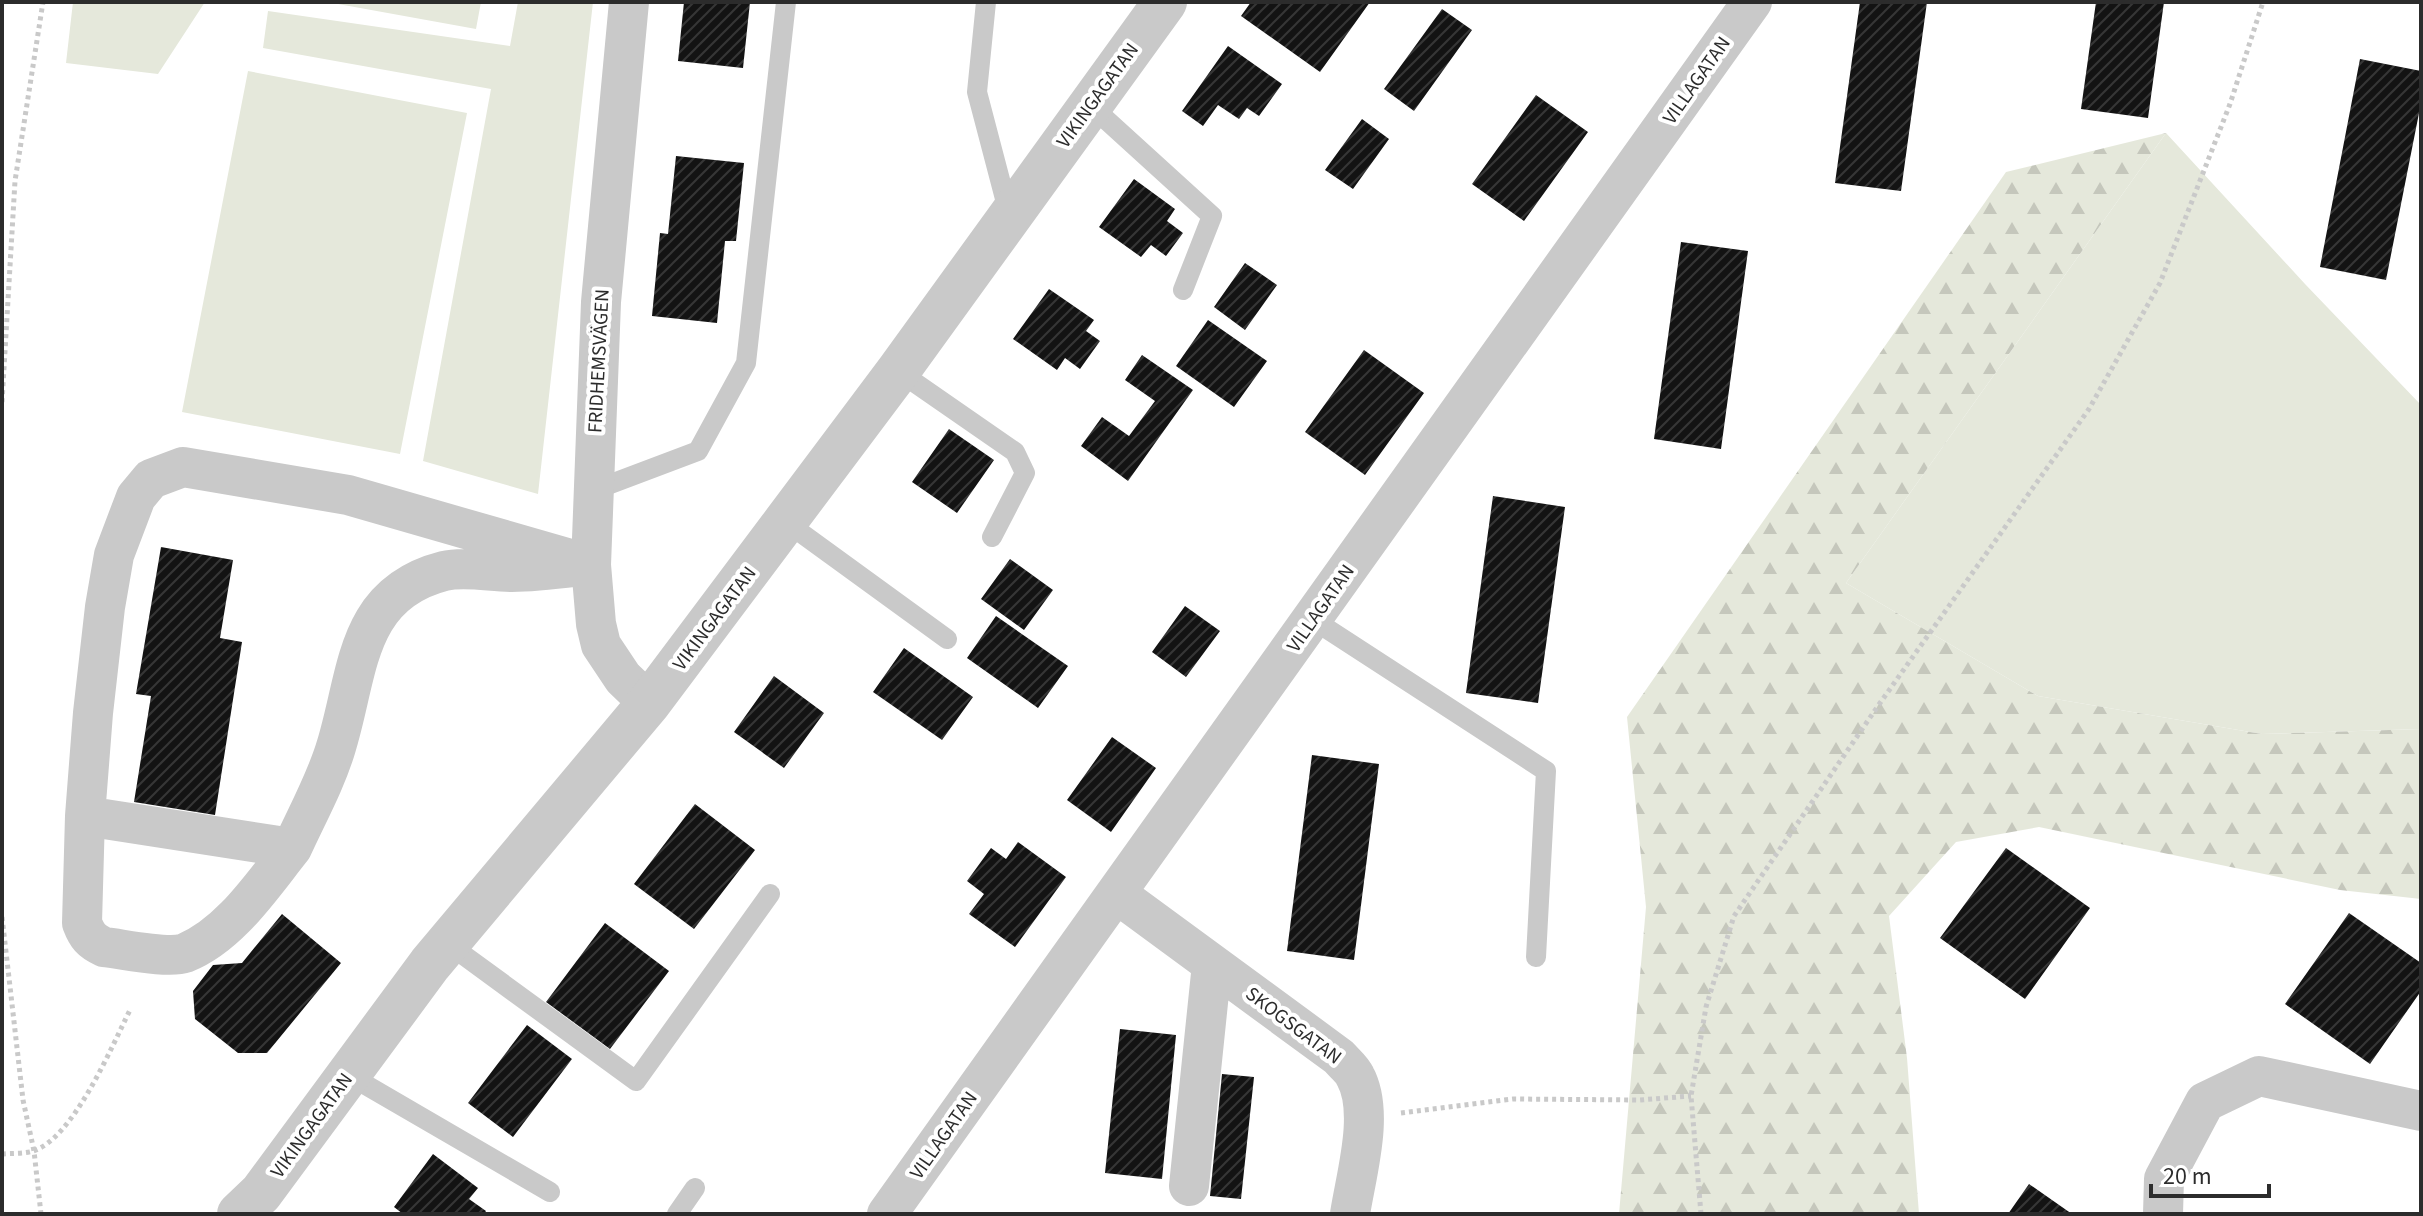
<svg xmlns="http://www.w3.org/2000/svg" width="2423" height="1216" font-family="'Source Sans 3',sans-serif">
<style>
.green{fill:#e5e8db}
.forest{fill:url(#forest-firs)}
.building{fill:url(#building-hatch)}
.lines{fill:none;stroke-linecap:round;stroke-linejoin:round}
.path{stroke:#c9c9c9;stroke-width:5;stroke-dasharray:4 4;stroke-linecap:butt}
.service{stroke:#c9c9c9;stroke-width:20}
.minor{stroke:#c9c9c9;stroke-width:40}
.tertiary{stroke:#c9c9c9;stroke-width:44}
.labels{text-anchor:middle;stroke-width:8;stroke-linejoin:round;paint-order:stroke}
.street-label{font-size:20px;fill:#2c2c2c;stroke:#fff}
</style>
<defs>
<pattern id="forest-firs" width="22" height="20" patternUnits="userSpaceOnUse" patternTransform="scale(2)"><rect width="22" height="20" fill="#e5e8db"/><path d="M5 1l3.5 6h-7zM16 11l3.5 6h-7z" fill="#c5c7bc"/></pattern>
<pattern id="building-hatch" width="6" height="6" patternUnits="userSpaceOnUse" patternTransform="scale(2)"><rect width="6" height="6" fill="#131313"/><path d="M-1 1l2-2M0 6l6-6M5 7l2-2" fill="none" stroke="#363636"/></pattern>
</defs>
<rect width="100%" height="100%" fill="#fff"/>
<path class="green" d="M73,2H205L158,74L66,63Z
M327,2H481L476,29Z
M518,2H593L538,494L423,461L491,89L263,48L268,11L510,46Z
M248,71L467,113L400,454L182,412Z
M2166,133L2305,284L2421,405V729L2262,734L2038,696L1846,583Z"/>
<path class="forest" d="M2166,133L1846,583L2038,696L2262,734L2421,729V899L2340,890L2039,827L1956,842L1889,916L1907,1058L1919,1214H1619L1646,907L1627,717L2006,172Z"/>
<path class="building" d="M684,2H750L743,68L678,61Z
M1251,2H1370L1320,72L1241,16Z
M1860,2H1927L1901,191L1835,183Z
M2096,2H2164L2148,118L2081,109Z
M1442,9L1472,30L1414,111L1384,89Z
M1228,46L1282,84L1259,116L1247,108L1239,119L1218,105L1203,126L1182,111Z
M2360,59L2421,71V103L2386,280L2320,267Z
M1536,95L1588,132L1524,221L1472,184Z
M1362,119L1389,139L1353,189L1325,170Z
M676,156L744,163L736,241H725L717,323L652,316L660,233L668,234Z
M1134,179L1175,209L1167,221L1183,233L1166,256L1151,245L1141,257L1099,227Z
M1681,242L1748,251L1721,449L1654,439Z
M1245,263L1277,285L1245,330L1214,307Z
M1049,289L1094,320L1086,331L1100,341L1080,369L1065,358L1057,370L1013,339Z
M1208,320L1267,361L1234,407L1176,366Z
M1364,350L1424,393L1365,475L1305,432Z
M1142,355L1193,390L1128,481L1081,446L1102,417L1129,436L1155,401L1125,380Z
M949,429L994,460L957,513L912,482Z
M1493,496L1565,507L1538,703L1466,693Z
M161,547L233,560L220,638L242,642L215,815L134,802L151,696L136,694Z
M1010,559L1053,590L1024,630L981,599Z
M1185,606L1220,631L1186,677L1152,652Z
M996,616L1068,666L1038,708L967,658Z
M904,648L973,697L942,740L873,692Z
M774,676L824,713L784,768L734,732Z
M1112,737L1156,768L1111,832L1067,800Z
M1312,755L1379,764L1354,960L1287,951Z
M695,804L755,850L694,929L634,884Z
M1018,842L1066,877L1015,947L969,914L984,894L967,881L991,848L1006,859Z
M2006,848L2090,908L2025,999L1940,938Z
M2349,913L2421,963V991L2370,1064L2285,1004Z
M282,914L341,963L267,1053H238L195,1019L193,991L213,965L242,963Z
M605,923L669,971L610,1049L546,1002Z
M527,1025L572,1059L513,1137L468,1103Z
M1120,1029L1176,1035L1162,1179L1105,1173Z
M1222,1074L1254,1077L1241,1199L1210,1196Z
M433,1154L478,1188L469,1199L486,1211L484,1214H403L394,1207Z
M2029,1184L2072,1214H2008Z"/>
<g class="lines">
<path class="path" d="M2,402L15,181L43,2
M2,917L23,1100L34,1151L41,1214
M1401,1113L1513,1099L1640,1100L1691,1096
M2,1154C11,1153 24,1154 33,1151C73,1139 112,1046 130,1010
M1701,1214L1691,1096L1706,1007L1734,916L1880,703L2089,409L2160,283L2230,104L2263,2"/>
<path class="service" d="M986,2L977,92L1009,214
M1090,105L1212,216L1183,290
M898,371L1015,452L1025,473L992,537
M592,491L698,451L746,363L786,2
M786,522L947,639
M1312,619L1546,771L1536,957
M447,943L636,1081L770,894
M347,1074L550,1192
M677,1214L695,1188"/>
<path class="minor" d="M629,2L601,302L591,565L596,624L601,645L623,678L649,703
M183,467L348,495L591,565C565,568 538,572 512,572C491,572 465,566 444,571C354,594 359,673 336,747C326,781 307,815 292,848L85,816L93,713L105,607L114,555L136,497L151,479Z
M85,816L82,923C87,936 91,941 104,947C123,949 168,959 185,953C230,935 263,884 292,848
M1117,894L1339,1057C1344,1063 1352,1069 1355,1076C1375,1112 1356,1175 1350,1214
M1189,1186L1212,964
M887,1214L1752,2
M2163,1214L2164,1179L2205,1102L2259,1076L2421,1111"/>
<path class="tertiary" d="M239,1214L261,1193L430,964L649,703L898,371L1165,2"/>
</g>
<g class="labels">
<g class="street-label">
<text transform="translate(1696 80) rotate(-55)" y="7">VILLAGATAN</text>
<text transform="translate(1097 95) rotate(-54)" y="7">VIKINGAGATAN</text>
<text transform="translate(598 361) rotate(-87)" y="7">FRIDHEMSVÄGEN</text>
<text transform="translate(1320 608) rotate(-55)" y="7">VILLAGATAN</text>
<text transform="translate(714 618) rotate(-53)" y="7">VIKINGAGATAN</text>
<text transform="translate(1294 1025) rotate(37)" y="7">SKOGSGATAN</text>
<text transform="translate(311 1125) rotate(-54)" y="7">VIKINGAGATAN</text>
<text transform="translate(943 1135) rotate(-55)" y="7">VILLAGATAN</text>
</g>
</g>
<rect width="2423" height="1216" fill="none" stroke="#2c2c2c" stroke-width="8"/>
<path d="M2151 1184v12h118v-12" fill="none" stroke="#2c2c2c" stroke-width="4"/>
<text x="2163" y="1184" font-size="24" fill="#2c2c2c" stroke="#ffffff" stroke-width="6" paint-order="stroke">20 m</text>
</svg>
